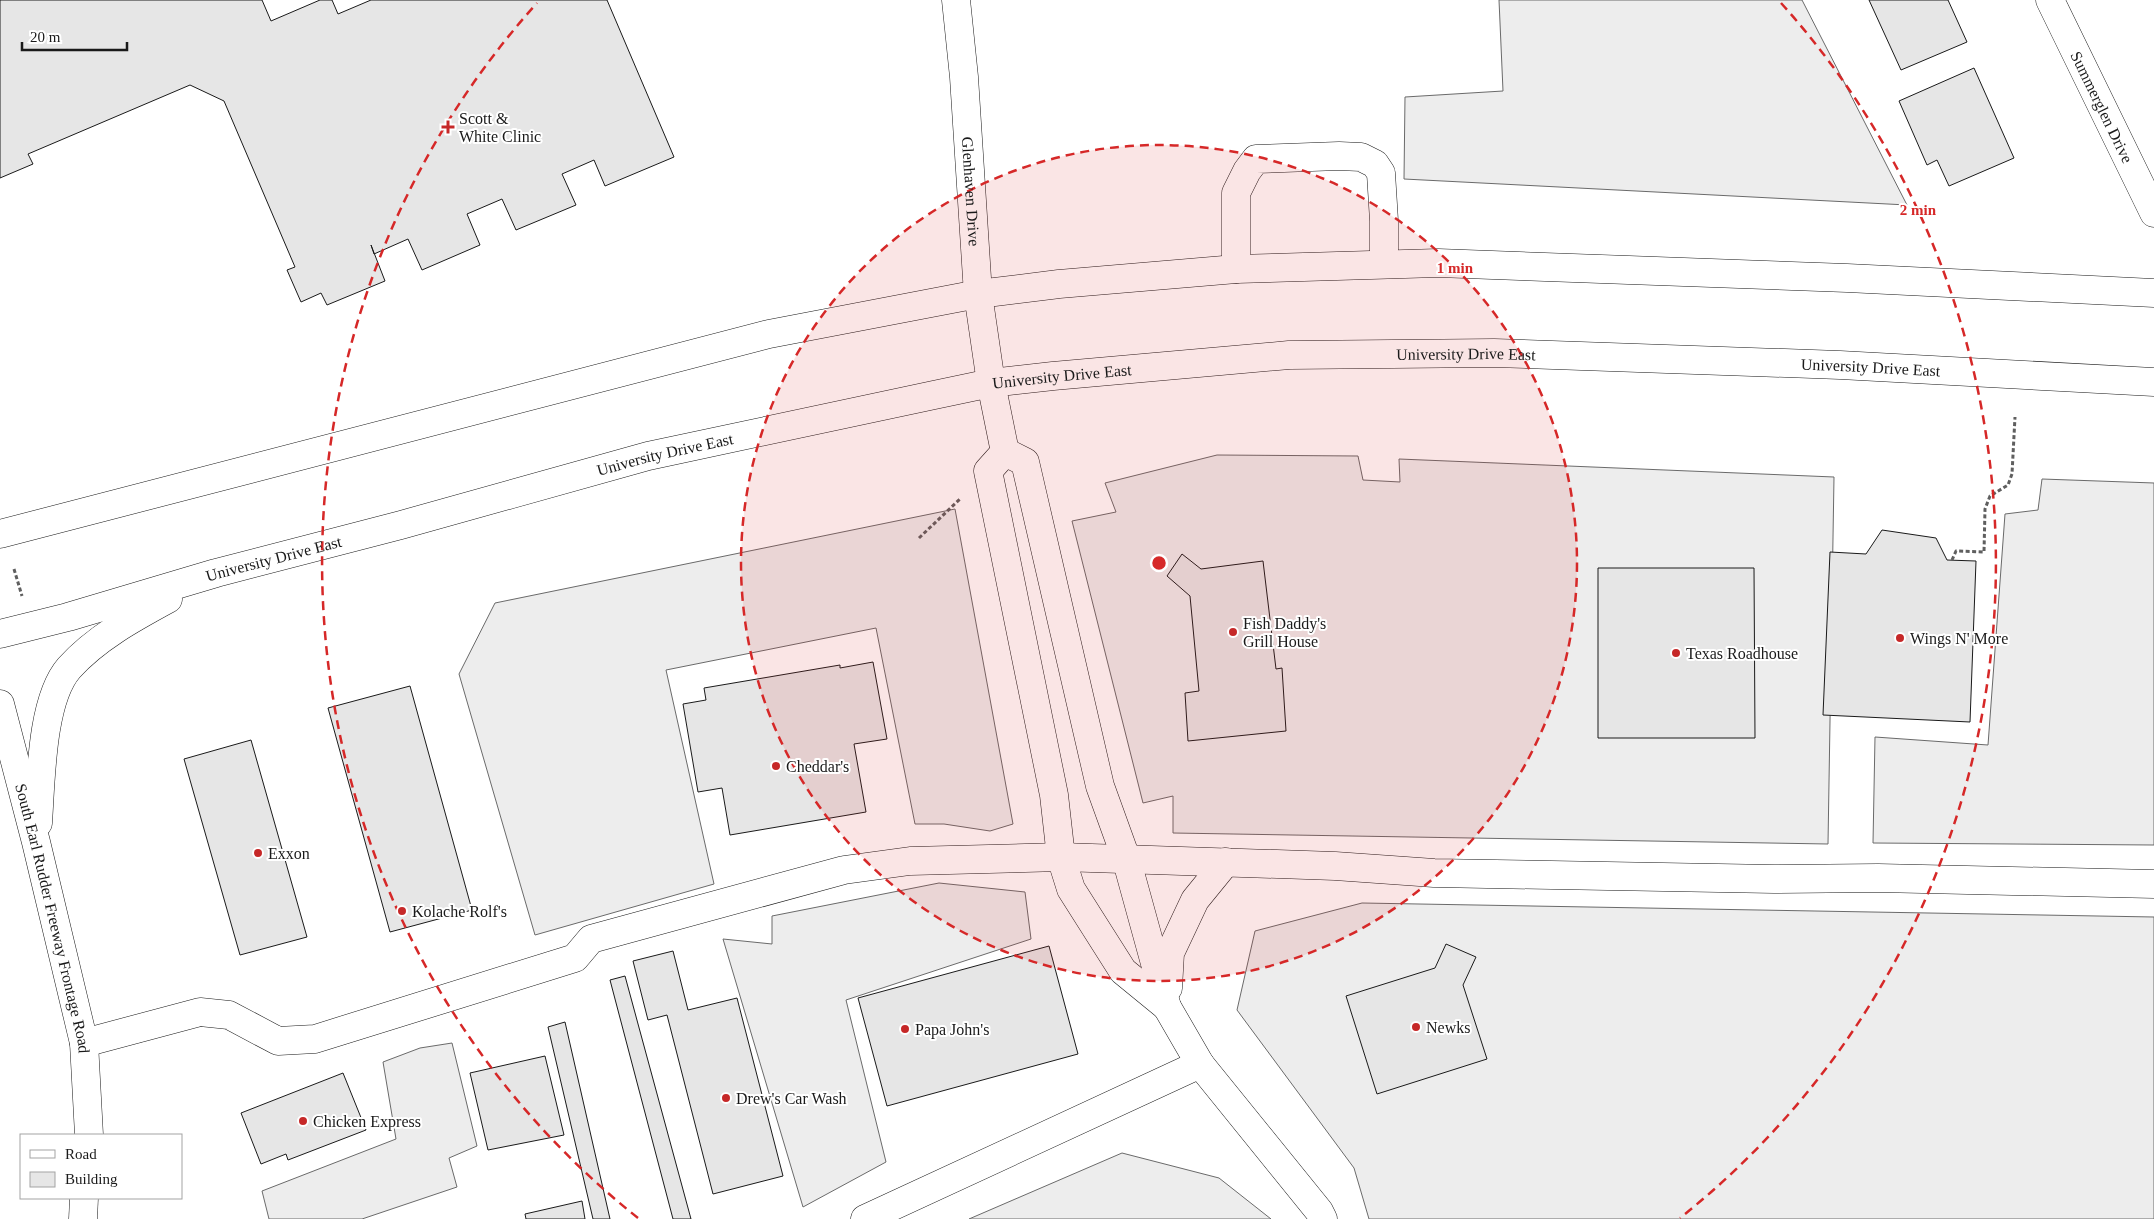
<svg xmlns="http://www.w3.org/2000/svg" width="2154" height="1219" font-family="Georgia,serif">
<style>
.parking{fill:#ededed;stroke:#6a6a6a}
.building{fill:#e6e6e6;stroke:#1a1a1a}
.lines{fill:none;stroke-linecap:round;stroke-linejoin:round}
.minor-casing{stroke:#1a1a1a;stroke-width:29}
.major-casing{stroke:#1a1a1a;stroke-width:29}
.path{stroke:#5f5f5f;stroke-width:3;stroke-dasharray:4 2.5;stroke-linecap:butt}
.minor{stroke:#fff;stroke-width:28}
.major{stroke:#fff;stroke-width:28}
.ring{fill:none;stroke:#d62828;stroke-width:2.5;stroke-dasharray:9 6}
.poi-dot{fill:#c62828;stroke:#fff;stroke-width:2}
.labels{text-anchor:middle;stroke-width:4;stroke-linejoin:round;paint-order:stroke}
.street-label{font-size:16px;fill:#1a1a1a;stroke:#fff}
.poi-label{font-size:16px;fill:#1a1a1a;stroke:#fff;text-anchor:start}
.centre{fill:#d62828;stroke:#fff;stroke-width:2.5}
.ring-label{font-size:15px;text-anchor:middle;font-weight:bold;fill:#d62828;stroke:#fff;stroke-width:4;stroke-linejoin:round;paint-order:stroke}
</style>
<rect width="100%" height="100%" fill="#fff"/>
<path class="parking" d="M1499,0H1802L1907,205L1404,179L1405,97L1503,91Z
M1217,455L1358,456L1363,480L1400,482L1399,459L1834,477L1828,844L1173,833V796L1143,803L1072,521L1116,512L1105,483Z
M2042,479L2154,483V845L1873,843L1875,737L1988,745L2005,514L2038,510Z
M955,509L1013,824L990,831L944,824H915L876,628L666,670L714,884L535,935L459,674L495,603Z
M939,883L1025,892L1031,939L846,1000L886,1162L803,1207L723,939L772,944V916Z
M1362,903L2154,917V1219H1369L1354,1168L1237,1010L1255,931Z
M452,1043L477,1146L449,1158L457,1187L362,1219H269L262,1191L396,1139L383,1062L420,1048Z
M1122,1153L1219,1178L1271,1219H969Z"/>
<path class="building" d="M0,0H262L271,21L320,0H332L338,14L371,0H607L674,157L605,186L594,160L562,174L576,205L516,230L502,199L467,214L480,245L422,270L408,239L374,254L371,245L385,281L327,305L321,293L301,302L287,270L295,267L224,101L190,85L28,154L33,164L0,178Z
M1869,0H1948L1967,42L1901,70Z
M1974,68L2014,158L1949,186L1937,160L1927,165L1899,101Z
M1882,530L1936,538L1947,560L1976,561L1970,722L1823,715L1830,552L1866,554Z
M1182,554L1201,569L1263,561L1276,669L1282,668L1286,731L1188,741L1185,693L1199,691L1190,596L1167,576Z
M1598,568H1754L1755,738H1598Z
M873,662L887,739L854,744L866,812L730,835L722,788L698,792L683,704L706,700L704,688L840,665V668Z
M410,686L472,910L390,932L328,708Z
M251,740L307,937L240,955L184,759Z
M1446,944L1476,957L1463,985L1487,1059L1377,1094L1346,996L1435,968Z
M1049,946L1078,1054L887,1106L858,998Z
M673,951L688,1010L737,998L783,1176L713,1194L667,1015L648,1020L633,961Z
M625,976L691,1219H673L610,980Z
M565,1022L610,1219H593L548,1027Z
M545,1056L564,1135L488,1150L470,1073Z
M343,1073L366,1130L288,1160L286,1154L261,1164L241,1113Z
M582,1201L585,1219H526L525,1214Z"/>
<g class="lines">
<g class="minor-casing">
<g id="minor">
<path id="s1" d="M956,0L964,77L978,294L991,383L1005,452"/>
<path id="s2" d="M2050,0L2154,213"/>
<path d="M1236,269V193L1247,171L1256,159L1339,156L1361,157L1375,164L1381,173L1384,221V264"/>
<path d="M1005,452L1025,462L1100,786L1126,858L1167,1007L1200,1064L1319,1211L1323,1219"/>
<path d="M1005,452L988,471L1054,795L1061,857L1071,889L1123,971L1167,1007"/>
<path d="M1168,988L1170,953L1195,900L1226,862"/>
<path d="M84,1043L200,1012L229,1015L278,1041L315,1039L575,958L591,939L844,870L910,861L1061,857L1335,866L1434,873L1774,879L1878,878L2154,884"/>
<path d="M865,1219L1200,1064"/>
</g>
</g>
<g class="major-casing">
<g id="major">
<path d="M0,534L769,334L978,294L1059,284L1236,269L1438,263L1847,278L2154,293"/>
<path id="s3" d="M0,634L68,617L216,573L401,525L648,456L934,395L991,383L1053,376L1289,355L1494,353L1840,365L2154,382"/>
<path id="s4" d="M0,704L36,842L84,1043L89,1135"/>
<path d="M38,823C41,781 41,700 69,668C96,638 133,618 168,599"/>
<path d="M83,1219L84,1198"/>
</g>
</g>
<path class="path" d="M919,538L961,498
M1952,560L1956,551L1984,552L1985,509L1990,496L2008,485L2012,474L2015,417
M14,569L22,596"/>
<use href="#minor" class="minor"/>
<use href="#major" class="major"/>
</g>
<circle cx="1159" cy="563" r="418" fill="#d62828" fill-opacity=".12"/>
<g class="ring">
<circle cx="1159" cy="563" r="418"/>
<path d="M638 1218A837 837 0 0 1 537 3M1781 3A837 837 0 0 1 1680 1218"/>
</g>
<g class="poi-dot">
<path d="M445.5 119.5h5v5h5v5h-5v5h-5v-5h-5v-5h5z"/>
<circle cx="1233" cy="632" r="5"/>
<circle cx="1900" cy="638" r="5"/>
<circle cx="1676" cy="653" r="5"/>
<circle cx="776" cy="766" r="5"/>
<circle cx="258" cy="853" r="5"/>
<circle cx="402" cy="911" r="5"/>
<circle cx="1416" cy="1027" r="5"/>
<circle cx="905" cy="1029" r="5"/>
<circle cx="726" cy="1098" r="5"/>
<circle cx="303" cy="1121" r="5"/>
</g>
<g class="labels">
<g class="street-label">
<text dy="6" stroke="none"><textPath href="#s2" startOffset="119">Summerglen Drive</textPath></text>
<text dy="6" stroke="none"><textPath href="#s1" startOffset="192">Glenhaven Drive</textPath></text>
<text dy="6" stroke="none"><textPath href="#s3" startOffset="1499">University Drive East</textPath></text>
<text dy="6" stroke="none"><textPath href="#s3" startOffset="1904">University Drive East</textPath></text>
<text dy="6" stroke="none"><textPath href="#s3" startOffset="1094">University Drive East</textPath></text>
<text dy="6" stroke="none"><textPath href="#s3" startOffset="689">University Drive East</textPath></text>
<text dy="6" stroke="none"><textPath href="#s3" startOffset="284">University Drive East</textPath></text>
<text dy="6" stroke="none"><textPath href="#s4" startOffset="221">South Earl Rudder Freeway Frontage Road</textPath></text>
</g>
<g class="poi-label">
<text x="459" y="124">Scott &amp;<tspan x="459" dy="18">White Clinic</tspan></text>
<text x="1243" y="629">Fish Daddy's<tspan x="1243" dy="18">Grill House</tspan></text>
<text x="1910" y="644">Wings N' More</text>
<text x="1686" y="659">Texas Roadhouse</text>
<text x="786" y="772">Cheddar's</text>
<text x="268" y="859">Exxon</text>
<text x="412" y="917">Kolache Rolf's</text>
<text x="1426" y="1033">Newks</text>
<text x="915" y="1035">Papa John's</text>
<text x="736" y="1104">Drew's Car Wash</text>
<text x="313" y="1127">Chicken Express</text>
</g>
</g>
<circle cx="1159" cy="563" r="8" class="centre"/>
<g class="ring-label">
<text x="1918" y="215">2 min</text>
<text x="1455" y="273">1 min</text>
</g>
<rect x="20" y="1134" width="162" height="65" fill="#ffffff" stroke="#a3a3a3"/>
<rect x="30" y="1150" width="25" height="8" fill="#ffffff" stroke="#a3a3a3"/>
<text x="65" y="1159" font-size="15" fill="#1a1a1a">Road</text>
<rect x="30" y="1172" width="25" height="15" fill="#e6e6e6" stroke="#a3a3a3"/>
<text x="65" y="1184" font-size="15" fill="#1a1a1a">Building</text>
<path d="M22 42v8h105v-8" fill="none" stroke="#1a1a1a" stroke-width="2.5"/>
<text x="30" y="42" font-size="15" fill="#1a1a1a" stroke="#ffffff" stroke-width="4" paint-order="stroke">20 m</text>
</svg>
